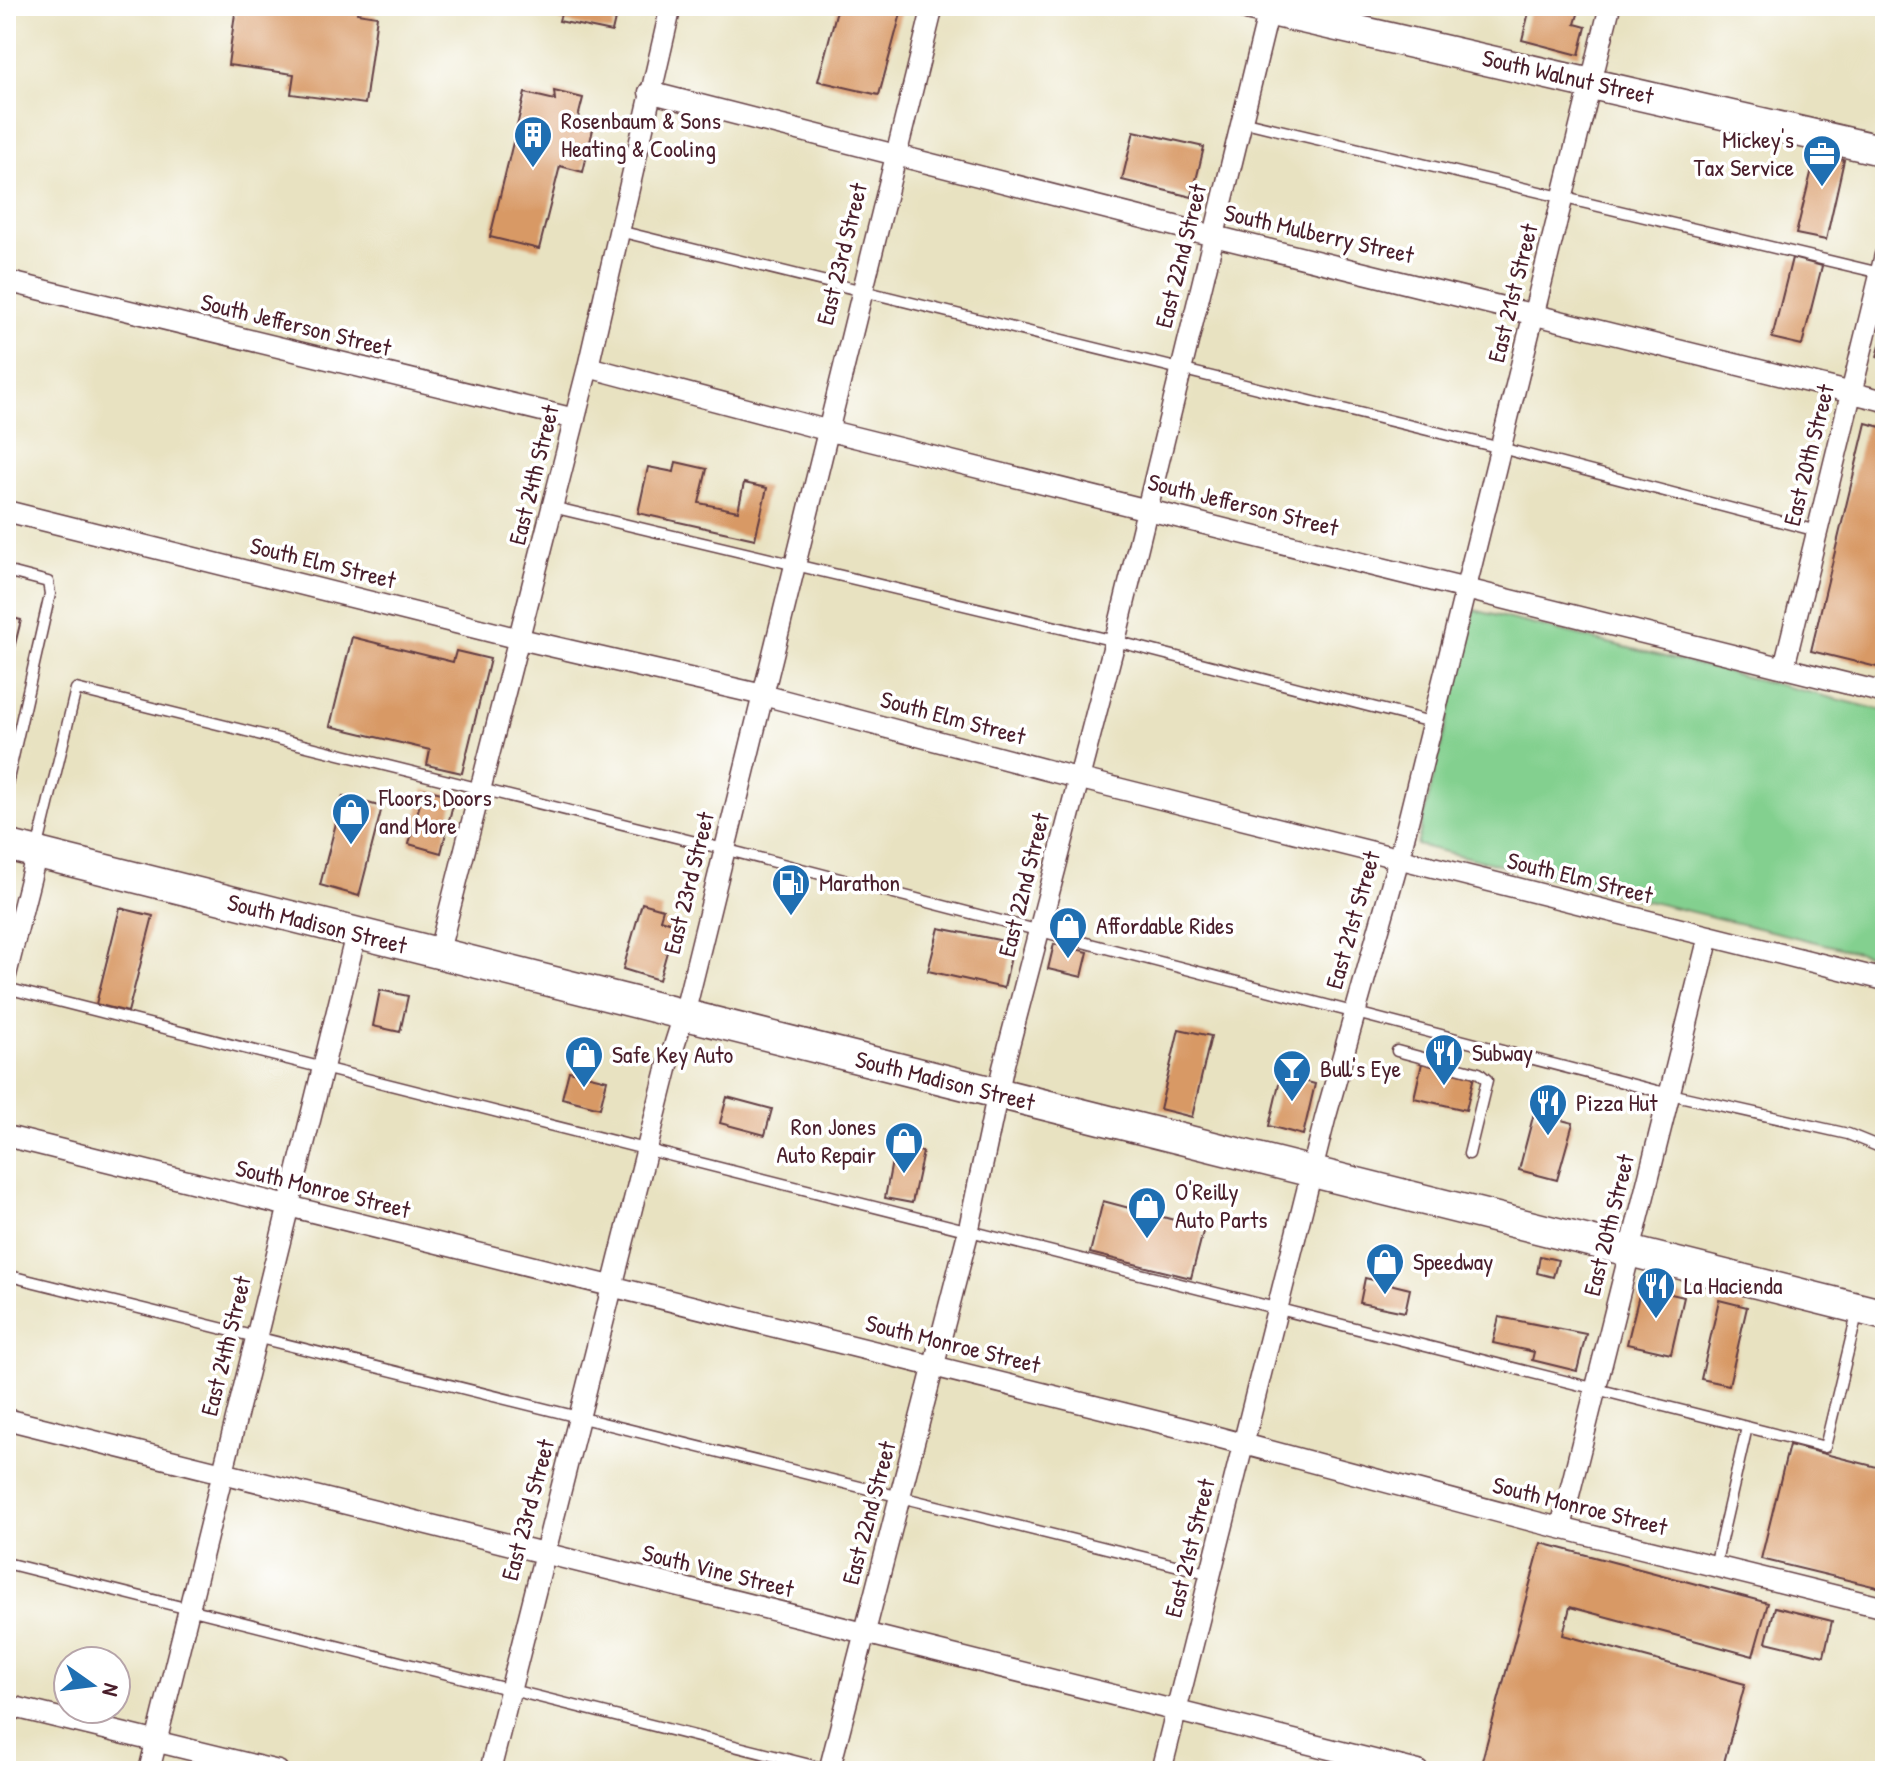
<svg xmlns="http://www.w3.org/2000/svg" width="1891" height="1777" font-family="'Patrick Hand',sans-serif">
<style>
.green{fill:#83d08f;stroke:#66785d;stroke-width:2}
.building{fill:#d89965}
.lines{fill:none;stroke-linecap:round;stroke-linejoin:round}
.service-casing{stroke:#623c42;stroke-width:13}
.minor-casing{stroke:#623c42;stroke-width:23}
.secondary-casing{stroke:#623c42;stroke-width:33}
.service{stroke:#fff;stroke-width:10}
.minor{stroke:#fff;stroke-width:20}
.secondary{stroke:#fff;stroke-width:30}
.labels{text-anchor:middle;stroke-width:7;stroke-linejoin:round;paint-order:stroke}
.street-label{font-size:24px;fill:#4a1f2b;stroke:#fff}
.poi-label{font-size:24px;fill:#4a1f2b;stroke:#fff;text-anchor:start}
</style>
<rect width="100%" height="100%" fill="#fff"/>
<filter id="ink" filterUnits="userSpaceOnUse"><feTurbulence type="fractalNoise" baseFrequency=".0125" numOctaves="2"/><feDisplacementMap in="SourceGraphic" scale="16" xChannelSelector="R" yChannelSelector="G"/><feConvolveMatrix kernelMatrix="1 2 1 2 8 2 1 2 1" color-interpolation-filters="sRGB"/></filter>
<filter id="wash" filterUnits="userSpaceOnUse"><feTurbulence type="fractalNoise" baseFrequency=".006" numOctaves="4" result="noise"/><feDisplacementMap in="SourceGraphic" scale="32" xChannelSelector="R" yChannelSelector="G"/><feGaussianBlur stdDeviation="1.8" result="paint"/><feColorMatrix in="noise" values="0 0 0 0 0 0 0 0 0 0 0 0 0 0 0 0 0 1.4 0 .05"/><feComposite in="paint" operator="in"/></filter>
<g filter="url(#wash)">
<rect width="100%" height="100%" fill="#e8e2c1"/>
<path class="green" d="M1474,610L1885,711V959L1417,845Z"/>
<g id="blocks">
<path class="building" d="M236,6H358L357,13L377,16L365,104L291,94L294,74L228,65Z
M563,6H618L612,32L559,21Z
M838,6H903L879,95L818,81Z
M1508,6H1571L1579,11L1575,24L1586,27L1579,55L1522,40L1529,12Z
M554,91L583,98L577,122L594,125L583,172L560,166L539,249L490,237L525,93L555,100Z
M1134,131L1204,147L1192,197L1122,180Z
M1816,153L1844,160L1826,240L1796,234Z
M1792,258L1822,266L1802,345L1772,338Z
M1884,331L1885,332V360L1877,357Z
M1866,423L1885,428V669L1811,651Z
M676,462L707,469L699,503L738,511L744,483L767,488L755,539L638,513L648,467L674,472Z
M6,603L11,604L8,617L21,620L7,677Z
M352,637L453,662L456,651L490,659L462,773L427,765L430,750L330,726Z
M424,789L455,796L441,853L409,844Z
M343,796L382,807L359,896L320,885Z
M642,903L663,909L660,919L675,924L659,980L623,969Z
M120,908L153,916L128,1012L96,1004Z
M939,928L1014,943L1004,988L928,971Z
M1054,944L1088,952L1082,977L1048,969Z
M380,990L408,996L400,1032L373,1026Z
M1179,1029L1211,1036L1192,1117L1160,1109Z
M1422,1063L1474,1076L1466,1110L1414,1098Z
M569,1071L607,1080L600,1108L562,1098Z
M1281,1075L1315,1084L1303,1135L1269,1126Z
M727,1097L772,1109L765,1135L720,1123Z
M1534,1113L1573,1123L1557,1180L1519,1170Z
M895,1146L923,1152L912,1203L885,1198Z
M1103,1201L1204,1228L1191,1278L1090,1253Z
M1540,1256L1558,1260L1553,1277L1537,1273Z
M1365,1278L1410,1289L1405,1312L1360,1303Z
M1641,1287L1684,1297L1671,1354L1627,1344Z
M1719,1300L1747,1307L1729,1385L1701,1379Z
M1499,1317L1586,1334L1577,1371L1532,1360L1534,1352L1493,1343Z
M1789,1445L1885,1469V1589L1761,1559Z
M1541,1543L1768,1603L1753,1656L1570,1607L1563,1635L1745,1684L1723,1766L1739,1771H1582L1561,1765L1559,1771L1480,1768Z
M1775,1607L1832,1621L1824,1656L1766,1642Z"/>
</g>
</g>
<g filter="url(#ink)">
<use href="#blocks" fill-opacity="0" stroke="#623c42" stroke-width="2"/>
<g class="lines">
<g class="service-casing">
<path id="service" d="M101,7V6
M1241,121L1880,273
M619,231L1501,448L1817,531
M552,507L1115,641L1431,722
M6,571L48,582L50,594L6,788
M37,850L76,689L724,849L1657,1091L1848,1134L1885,1149
M6,988L1747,1427L1715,1566
M1397,1051L1479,1073L1487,1080L1469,1154
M6,1275L1211,1574
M1747,1427L1825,1447L1858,1310
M6,1563L830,1770"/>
</g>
<g class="minor-casing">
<path id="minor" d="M649,92L1214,236L1885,401
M6,281L575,419
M588,367L826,430L1885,693
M6,511L520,639L763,695L1077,778L1885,980
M1784,667L1885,255
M438,955L588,367L671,6
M6,975L37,852
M6,1136L1191,1430L1536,1522L1885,1608
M6,1419L1418,1771
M1561,1527L1709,936
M6,1705L278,1771
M149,1771L356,934
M490,1771L668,1065L684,1015L933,6
M829,1771L968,1233L1003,1068L1115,641L1270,6
M1161,1771L1325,1119L1399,858L1610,6"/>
</g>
<g class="secondary-casing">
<path id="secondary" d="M1250,6L1885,151
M6,845L1885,1315"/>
</g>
<use href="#service" class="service"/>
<use href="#minor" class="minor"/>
<use href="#secondary" class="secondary"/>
</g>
</g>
<defs>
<g id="building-pin" transform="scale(2)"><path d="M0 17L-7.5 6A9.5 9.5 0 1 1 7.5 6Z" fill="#1f6fb2" stroke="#fff"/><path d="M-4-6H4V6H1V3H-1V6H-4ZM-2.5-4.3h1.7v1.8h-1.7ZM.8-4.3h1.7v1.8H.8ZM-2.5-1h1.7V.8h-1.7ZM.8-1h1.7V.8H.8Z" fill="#fff"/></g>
<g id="office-pin" transform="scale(2)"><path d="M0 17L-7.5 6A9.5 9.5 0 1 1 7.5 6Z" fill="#1f6fb2" stroke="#fff"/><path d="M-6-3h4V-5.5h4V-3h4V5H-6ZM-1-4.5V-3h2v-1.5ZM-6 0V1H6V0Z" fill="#fff"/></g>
<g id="shop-pin" transform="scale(2)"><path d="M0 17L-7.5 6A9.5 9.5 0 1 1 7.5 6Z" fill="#1f6fb2" stroke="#fff"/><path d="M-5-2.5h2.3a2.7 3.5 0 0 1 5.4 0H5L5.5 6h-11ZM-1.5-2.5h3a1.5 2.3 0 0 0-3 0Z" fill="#fff"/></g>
<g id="fuel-pin" transform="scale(2)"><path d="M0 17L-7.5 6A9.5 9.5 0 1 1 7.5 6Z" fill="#1f6fb2" stroke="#fff"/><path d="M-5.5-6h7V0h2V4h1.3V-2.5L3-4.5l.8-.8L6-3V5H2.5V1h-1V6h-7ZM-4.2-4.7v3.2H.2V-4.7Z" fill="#fff"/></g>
<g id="restaurant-pin" transform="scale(2)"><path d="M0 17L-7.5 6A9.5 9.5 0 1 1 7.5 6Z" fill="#1f6fb2" stroke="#fff"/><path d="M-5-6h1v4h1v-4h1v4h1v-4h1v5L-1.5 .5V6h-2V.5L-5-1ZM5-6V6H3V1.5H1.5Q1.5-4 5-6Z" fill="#fff"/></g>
<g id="bar-pin" transform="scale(2)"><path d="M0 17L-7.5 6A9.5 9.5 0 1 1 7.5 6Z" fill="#1f6fb2" stroke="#fff"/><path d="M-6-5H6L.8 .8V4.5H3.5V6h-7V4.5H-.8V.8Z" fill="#fff"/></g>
</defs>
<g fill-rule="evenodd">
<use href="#building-pin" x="533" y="135"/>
<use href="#office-pin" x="1822" y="154"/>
<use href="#shop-pin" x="351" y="812"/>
<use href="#fuel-pin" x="791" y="883"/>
<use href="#shop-pin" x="1068" y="926"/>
<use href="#restaurant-pin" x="1444" y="1053"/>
<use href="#shop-pin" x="584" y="1055"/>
<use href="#bar-pin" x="1292" y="1069"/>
<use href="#restaurant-pin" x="1548" y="1103"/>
<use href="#shop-pin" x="904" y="1141"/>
<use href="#shop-pin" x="1147" y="1206"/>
<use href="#shop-pin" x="1385" y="1262"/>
<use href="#restaurant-pin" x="1656" y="1286"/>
</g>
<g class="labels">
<g class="street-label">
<text transform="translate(1568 77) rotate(13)" y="8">South Walnut Street</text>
<text transform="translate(1319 234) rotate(13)" y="8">South Mulberry Street</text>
<text transform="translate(842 254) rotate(-76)" y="8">East 23rd Street</text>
<text transform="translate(1181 256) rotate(-76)" y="8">East 22nd Street</text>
<text transform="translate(1513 293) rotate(-76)" y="8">East 21st Street</text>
<text transform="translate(296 325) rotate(14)" y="8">South Jefferson Street</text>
<text transform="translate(1809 455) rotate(-76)" y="8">East 20th Street</text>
<text transform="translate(534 475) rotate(-76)" y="8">East 24th Street</text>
<text transform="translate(1243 505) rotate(14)" y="8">South Jefferson Street</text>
<text transform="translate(323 563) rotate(14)" y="8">South Elm Street</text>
<text transform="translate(953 718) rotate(15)" y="8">South Elm Street</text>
<text transform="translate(1580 878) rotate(14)" y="8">South Elm Street</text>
<text transform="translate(689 883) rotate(-76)" y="8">East 23rd Street</text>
<text transform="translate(1024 885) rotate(-76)" y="8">East 22nd Street</text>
<text transform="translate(1353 920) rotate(-74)" y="8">East 21st Street</text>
<text transform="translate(317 924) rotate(14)" y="8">South Madison Street</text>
<text transform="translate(945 1081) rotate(14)" y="8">South Madison Street</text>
<text transform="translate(323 1189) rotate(14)" y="8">South Monroe Street</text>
<text transform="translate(1609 1225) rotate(-76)" y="8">East 20th Street</text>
<text transform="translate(953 1344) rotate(14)" y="8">South Monroe Street</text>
<text transform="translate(226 1346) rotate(-76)" y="8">East 24th Street</text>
<text transform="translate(1580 1506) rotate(14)" y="8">South Monroe Street</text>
<text transform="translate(528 1510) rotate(-75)" y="8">East 23rd Street</text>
<text transform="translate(869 1513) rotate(-75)" y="8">East 22nd Street</text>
<text transform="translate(1190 1548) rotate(-76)" y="8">East 21st Street</text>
<text transform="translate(718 1571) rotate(14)" y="8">South Vine Street</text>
</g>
<g class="poi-label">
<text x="561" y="129">Rosenbaum &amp; Sons<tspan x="561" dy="28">Heating &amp; Cooling</tspan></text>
<text x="1794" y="148" text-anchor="end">Mickey's<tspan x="1794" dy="28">Tax Service</tspan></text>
<text x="379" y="806">Floors, Doors<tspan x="379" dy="28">and More</tspan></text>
<text x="819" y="891">Marathon</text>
<text x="1096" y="934">Affordable Rides</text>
<text x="1472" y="1061">Subway</text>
<text x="612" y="1063">Safe Key Auto</text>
<text x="1320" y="1077">Bull's Eye</text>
<text x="1576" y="1111">Pizza Hut</text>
<text x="876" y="1135" text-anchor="end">Ron Jones<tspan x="876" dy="28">Auto Repair</tspan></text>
<text x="1175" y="1200">O'Reilly<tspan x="1175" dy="28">Auto Parts</tspan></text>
<text x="1413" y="1270">Speedway</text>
<text x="1684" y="1294">La Hacienda</text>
</g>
</g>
<rect width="1891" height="1777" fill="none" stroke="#fff" stroke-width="32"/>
<g transform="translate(92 1685) rotate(104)"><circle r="38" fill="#ffffff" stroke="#b7a5aa" stroke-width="2"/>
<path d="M0-6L14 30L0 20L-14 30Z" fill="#1f6fb2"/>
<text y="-12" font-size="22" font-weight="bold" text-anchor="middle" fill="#4a1f2b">N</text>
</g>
</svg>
